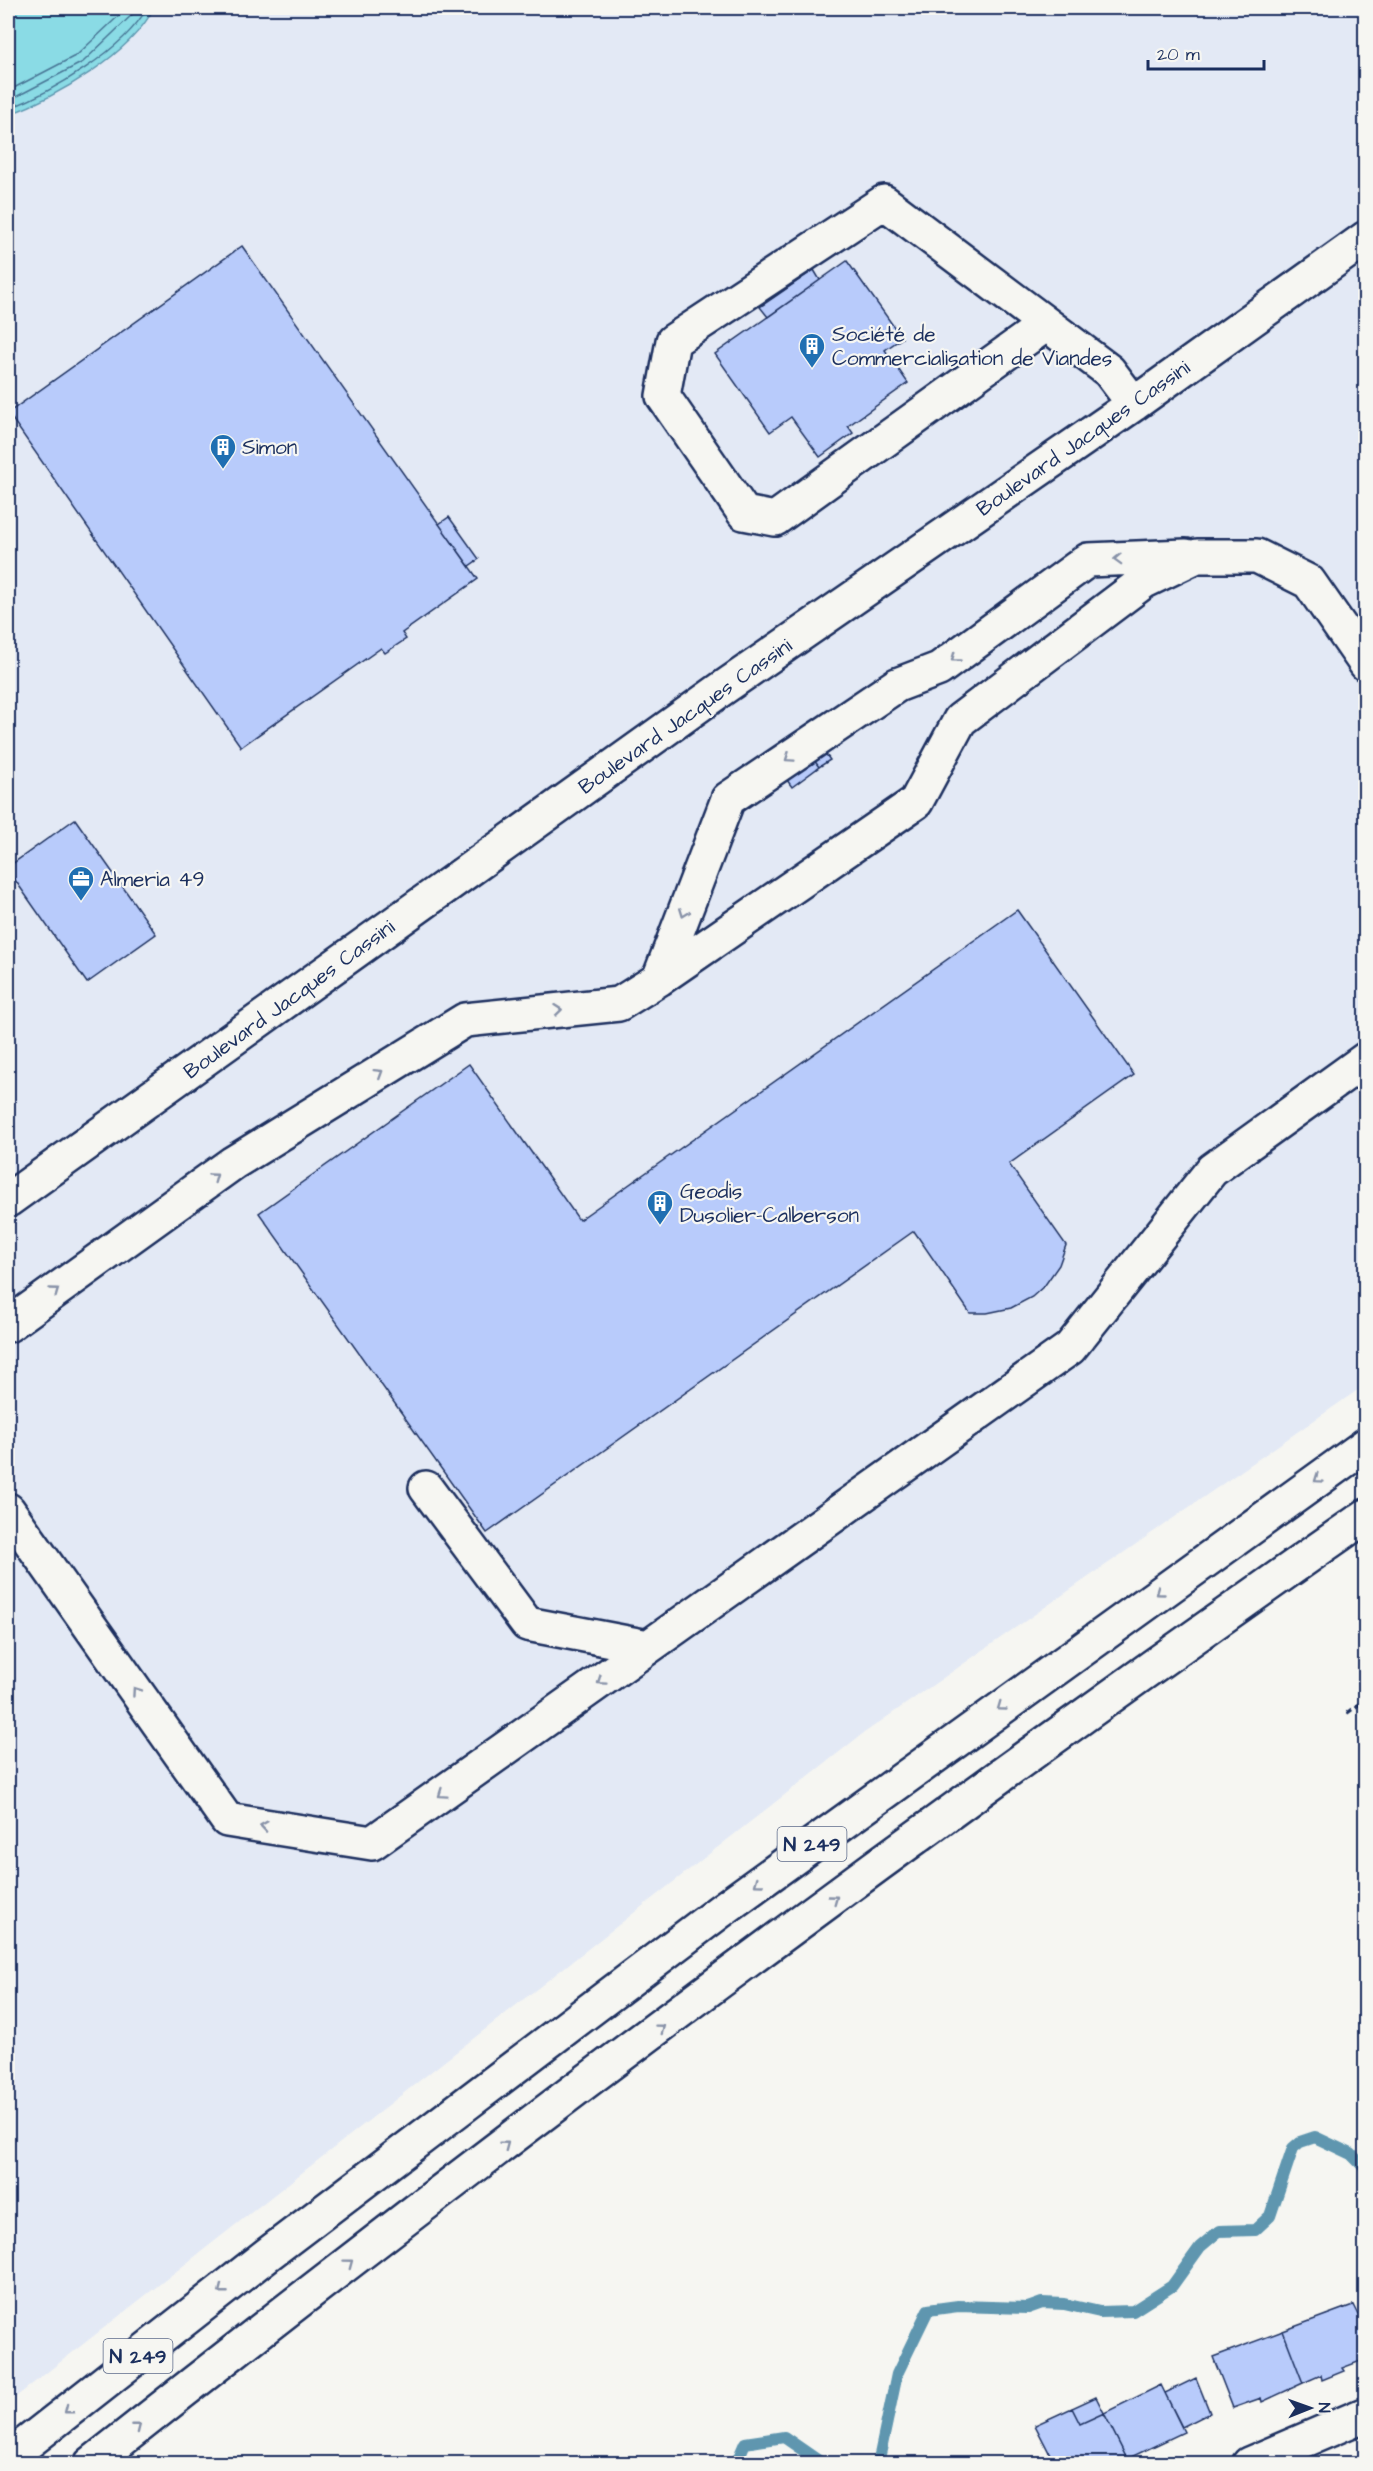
<svg xmlns="http://www.w3.org/2000/svg" width="1373" height="2471" font-family="'Architects Daughter',sans-serif">
<style>
.built{fill:#e3e9f5}
.water{fill:#8adbe5;stroke:#5e96af;stroke-width:1.5}
.lines{fill:none;stroke-linecap:round;stroke-linejoin:round}
.shore{stroke:#477494;stroke-width:1.5}
.stream{stroke:#5e96af;stroke-width:12}
.building{fill:#b8cbfb;stroke:#1b2f5e;stroke-width:1.5}
.minor-casing{stroke:#1b2f5e;stroke-width:38}
.highway-casing{stroke:#1b2f5e;stroke-width:38}
.path{stroke:#1b2f5e;stroke-width:4;stroke-dasharray:6 4.5;stroke-linecap:butt}
.minor{stroke:#f6f6f2;stroke-width:33}
.highway{stroke:#f6f6f2;stroke-width:33}
.oneway{stroke:#8892a8}
.labels{text-anchor:middle;stroke-width:4.5;stroke-linejoin:round;paint-order:stroke}
.shield{fill:#f6f6f2;stroke:#5d6b8a;stroke-width:1.5}
.shield-label{font-size:20px;font-weight:bold;fill:#1b2f5e}
.poi-label{font-size:21px;fill:#1b2f5e;stroke:#f6f6f2;text-anchor:start}
.street-label{font-size:21px;fill:#1b2f5e;stroke:#f6f6f2}
</style>
<rect width="100%" height="100%" fill="#f6f6f2"/>
<filter id="ink" filterUnits="userSpaceOnUse"><feTurbulence type="fractalNoise" baseFrequency=".0167" numOctaves="2"/><feDisplacementMap in="SourceGraphic" scale="12" xChannelSelector="R" yChannelSelector="G"/><feConvolveMatrix kernelMatrix="1 2 1 2 8 2 1 2 1" color-interpolation-filters="sRGB"/></filter>
<g filter="url(#ink)">
<path class="built" d="M8,8H1365V1385L861,1735L8,2403Z"/>
<path class="water" d="M8,8H154C130,55 56,97 8,115Z"/>
<g class="lines">
<path class="shore" d="M8,91L77,55L127,8
M8,101L83,62L139,8
M8,109C52,92 124,50 147,8"/>
<path class="stream" d="M736,2464L745,2443L784,2437L823,2464
M878,2464L897,2374L928,2310L958,2306L1028,2308L1042,2303L1064,2304L1100,2312L1133,2311L1172,2286L1200,2247L1219,2231L1255,2230L1270,2216L1293,2148L1300,2142L1315,2137L1351,2154L1366,2169"/>
</g>
<path class="building" d="M242,246L478,579L402,633L406,639L385,653L381,648L241,747L8,413Z
M847,261L902,338L885,350L908,383L848,426L853,433L820,457L791,417L770,432L715,354Z
M814,270L820,280L768,317L760,307Z
M449,517L479,559L469,566L439,524Z
M822,749L830,760L819,767L811,756Z
M811,756L819,767L792,787L784,776Z
M75,819L156,934L87,983L8,870V867Z
M1017,910L1134,1075L1009,1164L1066,1245L1059,1265L1045,1285L1032,1297L1011,1308L987,1313H970L914,1231L487,1533L259,1213L469,1064L579,1220Z
M1353,2305L1358,2315L1366,2313V2359L1342,2368L1344,2371L1322,2380L1321,2375L1303,2383L1283,2331Z
M1283,2331L1303,2383L1262,2402L1261,2398L1233,2408L1213,2357Z
M1196,2378L1210,2413L1182,2427L1165,2393Z
M1161,2385L1184,2432L1127,2459L1104,2413Z
M1096,2397L1104,2413L1080,2424L1072,2408Z
M1072,2408L1080,2424L1104,2413L1127,2459L1118,2464H1055L1035,2425Z"/>
<g class="lines">
<g class="minor-casing">
<path id="minor" d="M1045,325L775,519L744,513L663,396L673,341L884,202L1109,371L1134,404
M659,979L728,799L897,685L939,669L1088,560L1186,556
M8,1200L723,688L1134,404L1366,238
M8,1325L233,1163L465,1020L619,1004L659,979L916,802L960,720L1143,582L1197,556H1257L1309,582L1366,664
M426,1488L527,1624L648,1647
M8,1510L227,1820L372,1843L1070,1348L1212,1170L1366,1059
M1249,2464L1366,2414"/>
</g>
<g class="highway-casing">
<path id="highway" d="M8,2458L268,2254L719,1912L1366,1445
M91,2464C506,2135 932,1819 1366,1516"/>
</g>
<path class="path" d="M1347,1713L1366,1699"/>
<use href="#minor" class="minor"/>
<use href="#highway" class="highway"/>
</g>
<defs><path id="oneway-chevron" d="M-2-3.5L2.5 0L-2 3.5" fill="none" stroke-width="1.6" stroke-linecap="round" stroke-linejoin="round" transform="scale(1.5)"/></defs>
<g class="oneway">
<use href="#oneway-chevron" transform="translate(1118 559) rotate(178)"/>
<use href="#oneway-chevron" transform="translate(955 658) rotate(144)"/>
<use href="#oneway-chevron" transform="translate(789 758) rotate(146)"/>
<use href="#oneway-chevron" transform="translate(684 913) rotate(111)"/>
<use href="#oneway-chevron" transform="translate(558 1010) rotate(-6)"/>
<use href="#oneway-chevron" transform="translate(379 1073) rotate(-32)"/>
<use href="#oneway-chevron" transform="translate(214 1177) rotate(-36)"/>
<use href="#oneway-chevron" transform="translate(55 1291) rotate(-36)"/>
<use href="#oneway-chevron" transform="translate(1318 1479) rotate(145)"/>
<use href="#oneway-chevron" transform="translate(1159 1592) rotate(144)"/>
<use href="#oneway-chevron" transform="translate(601 1681) rotate(145)"/>
<use href="#oneway-chevron" transform="translate(136 1691) rotate(-125)"/>
<use href="#oneway-chevron" transform="translate(1001 1707) rotate(144)"/>
<use href="#oneway-chevron" transform="translate(442 1794) rotate(145)"/>
<use href="#oneway-chevron" transform="translate(264 1826) rotate(-171)"/>
<use href="#oneway-chevron" transform="translate(758 1883) rotate(144)"/>
<use href="#oneway-chevron" transform="translate(834 1899) rotate(-36)"/>
<use href="#oneway-chevron" transform="translate(661 2028) rotate(-37)"/>
<use href="#oneway-chevron" transform="translate(505 2145) rotate(-37)"/>
<use href="#oneway-chevron" transform="translate(349 2263) rotate(-37)"/>
<use href="#oneway-chevron" transform="translate(222 2290) rotate(142)"/>
<use href="#oneway-chevron" transform="translate(68 2410) rotate(142)"/>
<use href="#oneway-chevron" transform="translate(137 2427) rotate(-38)"/>
</g>
</g>
<defs>
<g id="building-pin" transform="scale(1.35)"><path d="M0 17L-7.5 6A9.5 9.5 0 1 1 7.5 6Z" fill="#1f6fb2" stroke="#f6f6f2"/><path d="M-4-6H4V6H1V3H-1V6H-4ZM-2.5-4.3h1.7v1.8h-1.7ZM.8-4.3h1.7v1.8H.8ZM-2.5-1h1.7V.8h-1.7ZM.8-1h1.7V.8H.8Z" fill="#fff"/></g>
<g id="office-pin" transform="scale(1.35)"><path d="M0 17L-7.5 6A9.5 9.5 0 1 1 7.5 6Z" fill="#1f6fb2" stroke="#f6f6f2"/><path d="M-6-3h4V-5.5h4V-3h4V5H-6ZM-1-4.5V-3h2v-1.5ZM-6 0V1H6V0Z" fill="#fff"/></g>
</defs>
<g fill-rule="evenodd">
<use href="#building-pin" x="812" y="346"/>
<use href="#building-pin" x="223" y="447"/>
<use href="#office-pin" x="81" y="879"/>
<use href="#building-pin" x="660" y="1203"/>
</g>
<g class="labels">
<g class="shield">
<rect x="777.5" y="1827" width="69" height="34" rx="4.5"/>
<rect x="103.5" y="2339" width="69" height="34" rx="4.5"/>
</g>
<g class="shield-label">
<text x="812" y="1851">N 249</text>
<text x="138" y="2363">N 249</text>
</g>
<g class="poi-label">
<text x="832" y="341">Société de<tspan x="832" dy="24">Commercialisation de Viandes</tspan></text>
<text x="242" y="454">Simon</text>
<text x="100" y="886">Almeria 49</text>
<text x="680" y="1198">Geodis<tspan x="680" dy="24">Dusolier-Calberson</tspan></text>
</g>
<g class="street-label">
<text transform="translate(1083 438) rotate(-35)" y="7">Boulevard Jacques Cassini</text>
<text transform="translate(685 716) rotate(-35)" y="7">Boulevard Jacques Cassini</text>
<text transform="translate(289 999) rotate(-36)" y="7">Boulevard Jacques Cassini</text>
</g>
</g>
<rect width="1373" height="2471" fill="none" stroke="#f6f6f2" stroke-width="30"/>
<rect x="15" y="15" width="1343" height="2441" fill="none" stroke="#1b2f5e" stroke-width="2" filter="url(#ink)"/>
<g transform="translate(1310 2408) rotate(89)" stroke="#f6f6f2" stroke-width="4.5" paint-order="stroke">
<path d="M0-4.5L10 22L0 15L-10 22Z" fill="#1b2f5e"/>
<text y="-9" font-size="16" font-weight="bold" text-anchor="middle" fill="#1b2f5e">N</text>
</g>
<path d="M1148 60v9h116v-9" fill="none" stroke="#1b2f5e" stroke-width="3"/>
<text x="1157" y="60" font-size="18" fill="#1b2f5e" stroke="#f6f6f2" stroke-width="4.5" paint-order="stroke">20 m</text>
</svg>
